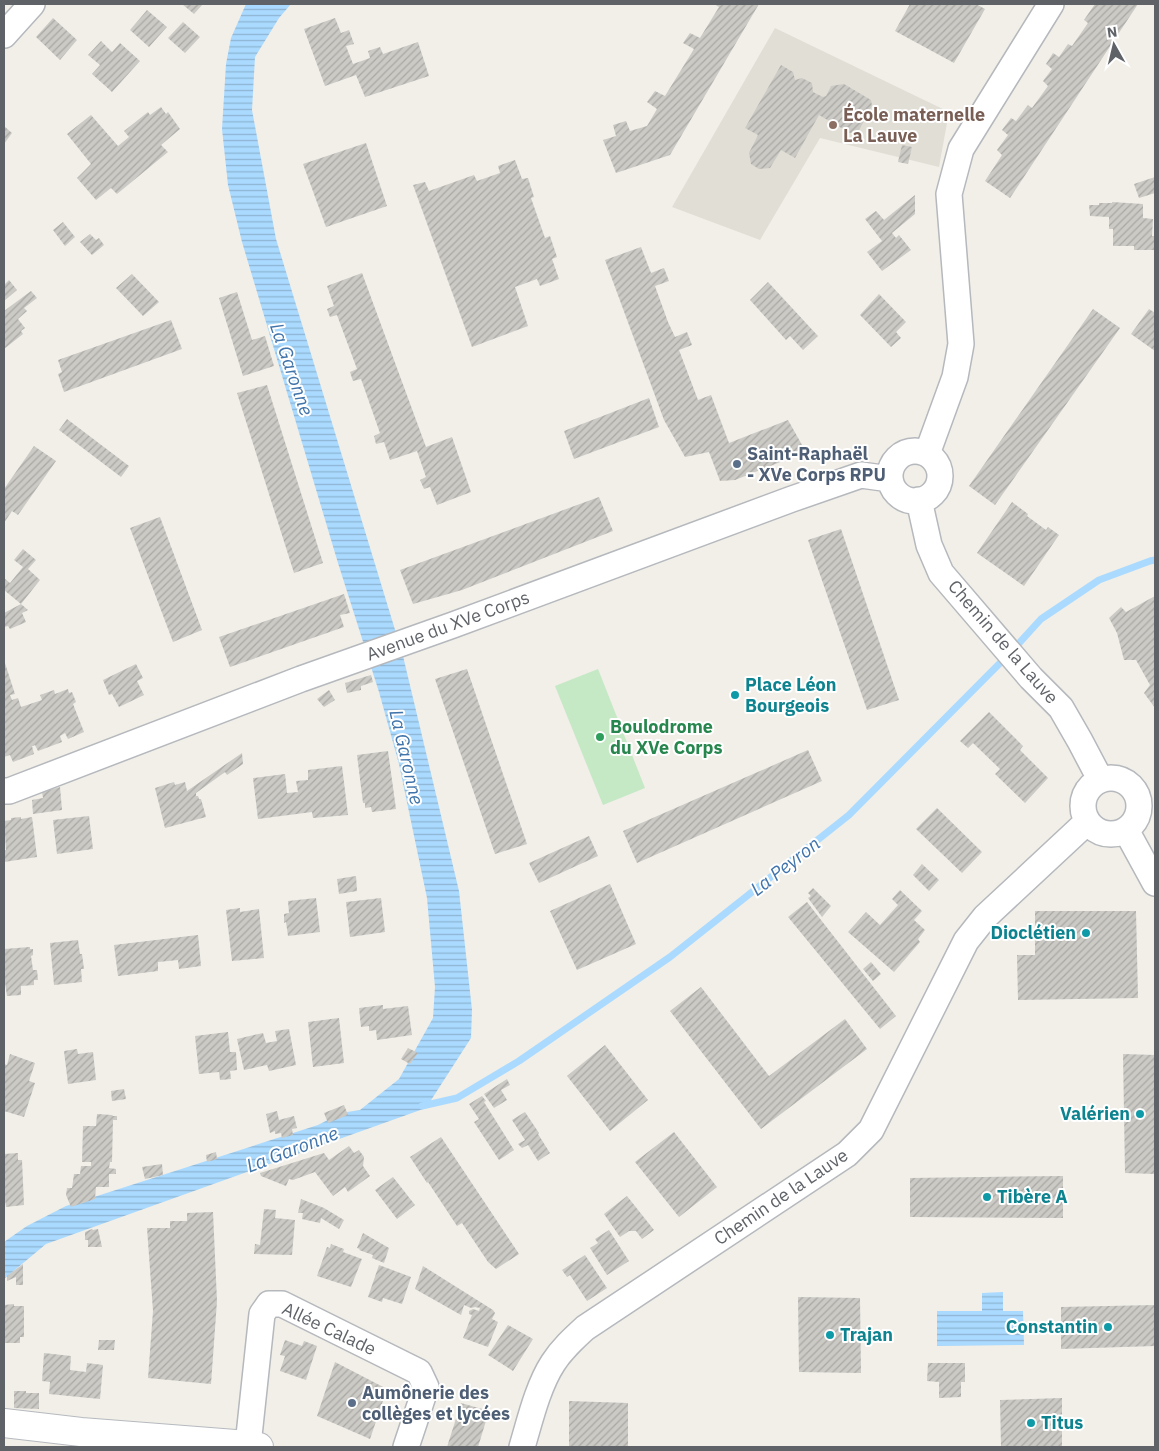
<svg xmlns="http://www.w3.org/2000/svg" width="1159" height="1451" font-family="'IBM Plex Sans',sans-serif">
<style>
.education{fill:#e1ded6}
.green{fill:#c5e8c5}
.water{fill:url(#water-rules)}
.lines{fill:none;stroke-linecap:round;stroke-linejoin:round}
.stream{stroke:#aadaff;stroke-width:7}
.building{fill:url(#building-hatch)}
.street-casing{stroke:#b5b8bc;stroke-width:28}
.secondary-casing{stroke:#b6babf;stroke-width:30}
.street{stroke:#fff;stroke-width:25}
.secondary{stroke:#fff;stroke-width:28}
.education-dot{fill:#8d6e63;stroke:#fff;stroke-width:2}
.service-dot{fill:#5c6f8a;stroke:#fff;stroke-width:2}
.culture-dot{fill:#0f9aa8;stroke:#fff;stroke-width:2}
.leisure-dot{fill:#2e9e5b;stroke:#fff;stroke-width:2}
.labels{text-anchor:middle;stroke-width:4;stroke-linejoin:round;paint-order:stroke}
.education-label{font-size:18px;font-weight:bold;fill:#785e54;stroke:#fff;text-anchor:start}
.service-label{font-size:18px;font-weight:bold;fill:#4e5e75;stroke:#fff;text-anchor:start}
.street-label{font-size:18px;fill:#5f6368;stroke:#fff}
.culture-label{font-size:18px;font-weight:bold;fill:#0d838f;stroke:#fff;text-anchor:start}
.leisure-label{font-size:18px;font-weight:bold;fill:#27864d;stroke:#fff;text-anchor:start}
.water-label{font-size:19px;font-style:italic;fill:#4174aa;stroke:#fff}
</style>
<defs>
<pattern id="water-rules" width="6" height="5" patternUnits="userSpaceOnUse" patternTransform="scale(1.25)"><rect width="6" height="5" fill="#aadaff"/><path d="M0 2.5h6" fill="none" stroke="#8eb4d2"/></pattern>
<pattern id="building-hatch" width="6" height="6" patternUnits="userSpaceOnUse" patternTransform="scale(1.25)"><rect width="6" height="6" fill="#cccac5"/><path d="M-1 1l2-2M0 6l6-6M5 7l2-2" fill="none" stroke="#a9a8a4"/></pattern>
</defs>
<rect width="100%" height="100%" fill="#f1efe8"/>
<path class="education" d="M775,28L949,112L939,167L820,138L760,240L672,207Z"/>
<path class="green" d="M598,669L645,788L603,805L555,686Z"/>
<path class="water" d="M246,4H291L279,18L255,57L252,110L276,239L403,656L459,891L472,1010L471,1038L426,1108L46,1244L4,1279V1242L27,1226L66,1206L318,1125L341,1113L360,1110L399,1079L433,1018L435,987L427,898L399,764L379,692L338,563L242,242L228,185L222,129L226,64L231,38Z
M1003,1292V1311H1023L1024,1345L937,1346V1311H982V1293Z"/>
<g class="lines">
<path class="stream" d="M422,1106L457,1098L519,1061L670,957L849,815L1011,652L1041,619L1099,580L1150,561L1155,560"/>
</g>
<path class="building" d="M182,4H203L194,14Z
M714,4H759L670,155L616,173L603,140L616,136L613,125L626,121L630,131L647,126L657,109L647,102L655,91L665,96L694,49L683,43L690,33L700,38L719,7Z
M910,4H976L985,9L954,63L895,31Z
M1095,4H1138L1010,198L985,181L1002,155L997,150L1008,135L1002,130L1011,118L1016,121L1028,105L1032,108L1048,86L1043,81L1052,69L1046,64L1053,53L1059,57L1068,44L1072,46L1088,23L1084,20Z
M147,10L167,27L149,47L130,30Z
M53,18L77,40L60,60L36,37Z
M335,18L341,33L349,30L354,44L346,46L353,64L370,58L368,51L380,47L383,54L418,42L429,76L365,97L356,75L325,86L304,29Z
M183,22L200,37L185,53L168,38Z
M101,41L112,52L120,43L140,61L112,92L92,74L100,65L88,55Z
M781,65L793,72L795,80L802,78L812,83L813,92L823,97L826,96L831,86L844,84L871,100L872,106L858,132L850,133L819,115L795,158L781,150L770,168L759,169L751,164L749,153L758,135L745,128Z
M161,107L166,114L168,112L180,129L161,145L168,152L117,194L111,188L96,200L77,178L91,164L67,134L91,115L118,146L129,137L124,131L148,112L150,115Z
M4,126L12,133L4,144Z
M366,143L387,206L326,227L303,164Z
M902,145L912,147L908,164L898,162Z
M515,160L522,179L528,178L534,197L531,198L545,238L550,236L557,257L552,259L559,279L540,286L537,279L515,287L528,326L472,347L413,185L425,182L429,191L474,175L477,181L500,173L498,166Z
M1155,177V193L1139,198L1134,184Z
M915,195V214L892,233L896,238L899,235L911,250L882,271L867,252L882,241L865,219L876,211L884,220Z
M1112,202L1143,204V218L1153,219L1152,236H1155V250H1134V246H1113V229H1109V217L1090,216L1089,205H1099V203H1112Z
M63,222L75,237L65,246L53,230Z
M90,234L96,240L99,238L104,245L92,255L80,242Z
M641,247L651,273L664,268L669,281L655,286L668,322L675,337L687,332L692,345L679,350L698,400L711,395L729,443L788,420L806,452L735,480L720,481L709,452L685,457L664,420L605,260Z
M362,273L426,447L452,437L471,492L437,505L430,487L424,489L420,480L426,477L417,451L390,460L384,442L376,444L374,436L380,433L361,379L353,381L350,372L357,369L337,315L330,317L327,309L334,306L327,286Z
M132,274L159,302L143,316L116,288Z
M9,280L17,290L4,301V285Z
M768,282L818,336L803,350L790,336L786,340L750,300Z
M31,291L37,298L24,308L27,311L18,319L25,328L21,331L23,334L4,349V311Z
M237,292L252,340L265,336L274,366L243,376L219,298Z
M879,294L906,322L896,332L901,338L891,347L860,315Z
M1093,309L1120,328L995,505L969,486Z
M1149,309L1155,313V351L1131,334Z
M171,320L182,349L64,392L58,374L62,372L58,360Z
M267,385L323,563L294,573L237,393Z
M649,398L659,427L574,459L564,431Z
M67,419L129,466L121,477L59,430Z
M34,446L56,461L18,515L12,511L4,523V489Z
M599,497L613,531L462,590L413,604L400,570Z
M1012,502L1028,514L1027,516L1046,530L1048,527L1059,535L1024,586L977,553Z
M160,517L202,630L173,642L130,528Z
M841,529L899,700L867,710L808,540Z
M23,549L36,560L28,569L40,580L21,604L4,590V578L10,583L23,567L14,560Z
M344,594L350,613L340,615L344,627L230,667L219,637Z
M1155,596V708L1144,693L1150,685L1136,660H1124L1117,633L1109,618L1121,607L1126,612Z
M21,604L28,610L22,613L26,622L10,629L8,626L4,627V613Z
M4,660L15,694L10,695L12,700L18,698L21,707L42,700L40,695L54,690L55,694L68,689L69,693L72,692L76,702L73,704L84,732L68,739L65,733L60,736L62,742L38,751L35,745L33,746H32L34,754L13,762L10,755L4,757Z
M136,664L143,678L137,681L144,695L119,707L112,694L109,695L103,680Z
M467,669L527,844L495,854L435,679Z
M371,675L373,682L361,686V690L347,693L345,683Z
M329,690L335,700L324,707L317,699Z
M989,712L1023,746L1020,750L1048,778L1025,803L995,774L1000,769L973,743L968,748L960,741Z
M808,750L822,781L637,863L623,831Z
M388,751L396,809L372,812L371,807L365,808V803H363L357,755Z
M242,753L243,764L227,775L225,772L196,793V796H198L199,799H201L206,817L165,828L155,788L174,782L175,785L185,782L187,791Z
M342,766L348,815L313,818L312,812L258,819L253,778L285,774L287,793L298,792L296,781L308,780V770Z
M60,787L62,810L33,814L32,800L43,798L42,792Z
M937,808L982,852L962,873L916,829Z
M89,816L93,849L57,854L53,820Z
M21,817V819L32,817L37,857L4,862V851L6,850L4,821L11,820V818Z
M589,836L598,856L539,883L529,863Z
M922,864L939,880L929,891L913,875Z
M356,876L357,891L339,894L337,879Z
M610,884L636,944L577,970L550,911Z
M813,888L831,906L822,917L808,898L811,896L808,893Z
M900,890L922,911L914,920L925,930L918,939L920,942L894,972L848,932L866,912L880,925L898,905L892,899Z
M316,898L320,932L288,936L286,922L284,923V914L289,913L288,901Z
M381,898L385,932L350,937L346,902Z
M807,902L896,1016L880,1029L788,917Z
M240,908V912L259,909L264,958L232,961L226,910Z
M1035,911H1136L1138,998L1018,1000L1017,955H1035Z
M198,935L201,966L179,969L178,960L158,962V971L118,976L114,945Z
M78,940L80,954H82L84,969H81L82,982L54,985L50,943Z
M30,947V949H33V955L31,956L33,970H37L38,980H34V985L21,986V995L7,996L4,976V949Z
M871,962L881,974L873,981L863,969Z
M701,987L769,1076L845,1019L867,1049L761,1129L670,1011Z
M383,1005V1009L408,1006L412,1035L377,1040L376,1030L369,1031V1026L361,1027L359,1008Z
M339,1018L344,1063L313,1067L308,1022Z
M289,1029L296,1065L269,1071L267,1065L244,1070L237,1039L263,1033L266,1043L277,1041L275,1031Z
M228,1032L230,1052H236L237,1070L230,1071L231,1079L220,1080L219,1072L199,1074L195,1036Z
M605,1045L648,1100L610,1131L567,1076Z
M408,1048L418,1053L410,1064L401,1059Z
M77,1049L78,1054L93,1052L96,1080L68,1084L64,1051Z
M10,1054L35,1063L29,1081L35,1083L24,1117L4,1111V1064L7,1065Z
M1123,1054L1155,1055V1174L1125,1173Z
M507,1079L510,1085L501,1090L507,1100L494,1108L484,1094Z
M124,1089L126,1099L112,1101L111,1091Z
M482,1096L486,1101L484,1102L514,1150L499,1160L474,1122L479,1119L469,1104Z
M344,1105L348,1115L328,1123L324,1113Z
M277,1111L279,1120L294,1116L297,1128L292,1129L293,1135L282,1138L281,1133L275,1134V1131L270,1133L266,1114Z
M525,1112L539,1133L538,1134L550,1153L538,1161L528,1145L522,1148L518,1144L525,1140L512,1120Z
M97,1114L112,1115L113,1116H117V1120H113L112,1162H110L109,1168L116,1169V1174H109V1187H96L95,1199L71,1207L66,1195L67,1188H72L74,1174H80L81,1166H91V1162H82L83,1126H96Z
M674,1132L717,1187L679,1217L635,1162Z
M441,1137L519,1254L496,1269L488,1262L462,1223L457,1226L428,1182L427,1183L410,1157Z
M349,1146L354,1153L359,1150L364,1157L363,1166L370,1176L348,1192L345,1187L333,1196L315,1172L293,1180L289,1179L286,1186L261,1176L260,1173L324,1153L329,1160Z
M216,1152L217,1159L207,1162L206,1155Z
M18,1153V1160H22L24,1205L6,1207L5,1200H4V1154Z
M162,1164L163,1175L145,1179L142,1167Z
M1063,1176V1218L910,1217V1178Z
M393,1177L415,1205L397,1219L375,1190Z
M627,1196L654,1230L642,1239L636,1231H629L620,1237L604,1214Z
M301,1199L324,1208L344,1220L339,1229L321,1218L320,1223L302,1219L303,1213H298Z
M264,1209L276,1210L275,1218L295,1220L292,1255L254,1254L255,1244L260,1245Z
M213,1212L217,1301L211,1384L148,1378L153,1311L147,1228H170V1221H187V1213Z
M92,1229L93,1230L98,1229L102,1247H88V1240H85V1232Z
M609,1230L629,1261L607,1275L590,1248L598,1243L595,1239Z
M363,1233L389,1248L384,1263L372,1258L373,1255L359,1250L360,1249L357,1248Z
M331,1244L344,1249L343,1252L362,1259L351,1287L317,1276L327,1247L330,1248Z
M585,1255L607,1288L587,1301L570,1275L567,1277L562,1270Z
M23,1264V1285H16V1277L7,1281V1276Z
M379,1265L411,1277L402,1304L383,1298L382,1302L368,1297Z
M423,1266L493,1310L495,1313L492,1319L498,1322L488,1347L463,1338L472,1315L469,1314V1311L473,1309L479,1311L480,1308L475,1307L471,1308L464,1305L461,1315L415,1289Z
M798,1297L860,1298L861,1373L799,1372Z
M14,1304V1306H24V1337H20V1343H5V1336H4V1305Z
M1155,1305V1346L1061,1349V1307Z
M508,1325L533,1339L513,1371L488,1355Z
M99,1340H115L114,1350H98Z
M285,1340L302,1346L304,1341L317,1346L306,1380L280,1371L285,1356L280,1355Z
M44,1353L71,1356L70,1370L86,1372L87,1363L103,1365L100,1399L49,1394L50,1382L42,1381Z
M335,1362L387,1389L370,1439L317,1416Z
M928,1363H965V1382H961V1397L939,1398V1382L927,1381Z
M14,1391H26V1393H39V1409L14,1408Z
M1062,1398V1447H1001L1000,1400Z
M569,1401L628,1403V1447H569Z
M461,1403L489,1411L478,1447H447Z"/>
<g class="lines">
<g class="street-casing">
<path id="street" d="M4,35L32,4
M890 476a25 25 0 1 1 50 0a25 25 0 1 1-50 0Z
M927,454L955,377L961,344L949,194L961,149L1051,4
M919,500L929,545L941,573L1031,678L1061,708L1080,741L1100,779
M1083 806a28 28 0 1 1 56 0a28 28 0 1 1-56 0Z
M4,791H9L301,679L453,625L792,499L861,475L890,479
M1126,830L1155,883
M248,1445L262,1314L269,1304H282L419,1372L426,1387L406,1447
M522,1447C530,1420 538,1386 553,1363C562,1349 573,1339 585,1328L847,1154L871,1130L966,941L985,917L1087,822"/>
</g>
<g class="secondary-casing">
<path id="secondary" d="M4,1423L81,1432L248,1445L259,1447"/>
</g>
<use href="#street" class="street"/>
<use href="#secondary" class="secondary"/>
</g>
<circle class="education-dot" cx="833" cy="125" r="5"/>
<g class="service-dot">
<circle cx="737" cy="464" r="5"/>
<circle cx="352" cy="1403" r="5"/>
</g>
<g class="culture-dot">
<circle cx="735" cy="695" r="5"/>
<circle cx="1086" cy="933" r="5"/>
<circle cx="1140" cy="1114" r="5"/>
<circle cx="987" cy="1197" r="5"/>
<circle cx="1108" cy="1327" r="5"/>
<circle cx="830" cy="1335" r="5"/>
<circle cx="1031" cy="1423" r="5"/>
</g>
<circle class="leisure-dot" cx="600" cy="737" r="5"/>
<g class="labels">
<g class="education-label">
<text x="843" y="121">École maternelle<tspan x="843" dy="21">La Lauve</tspan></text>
</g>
<g class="service-label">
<text x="747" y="460">Saint-Raphaël<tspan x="747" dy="21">- XVe Corps RPU</tspan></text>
<text x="362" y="1399">Aumônerie des<tspan x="362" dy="21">collèges et lycées</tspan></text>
</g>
<g class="street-label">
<text transform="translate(448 626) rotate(-20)" y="6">Avenue du XVe Corps</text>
<text transform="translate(1003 642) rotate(49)" y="6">Chemin de la Lauve</text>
<text transform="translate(781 1197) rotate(-34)" y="6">Chemin de la Lauve</text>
<text transform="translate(329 1329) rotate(25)" y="6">Allée Calade</text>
</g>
<g class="culture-label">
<text x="745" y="691">Place Léon<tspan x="745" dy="21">Bourgeois</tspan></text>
<text x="1076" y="939" text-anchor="end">Dioclétien</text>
<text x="1130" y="1120" text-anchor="end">Valérien</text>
<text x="997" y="1203">Tibère A</text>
<text x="1098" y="1333" text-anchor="end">Constantin</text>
<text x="840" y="1341">Trajan</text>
<text x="1041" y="1429">Titus</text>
</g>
<g class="leisure-label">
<text x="610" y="733">Boulodrome<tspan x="610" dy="21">du XVe Corps</tspan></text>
</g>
<g class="water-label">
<text transform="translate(292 369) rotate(71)" y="7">La Garonne</text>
<text transform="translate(407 757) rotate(77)" y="7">La Garonne</text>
<text transform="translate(785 866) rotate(-38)" y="7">La Peyron</text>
<text transform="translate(292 1149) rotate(-21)" y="7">La Garonne</text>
</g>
</g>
<rect width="1159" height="1451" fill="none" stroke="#5f6368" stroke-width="10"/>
<g transform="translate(1114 45) rotate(352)" stroke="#ffffff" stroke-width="4" paint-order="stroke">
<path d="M0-4L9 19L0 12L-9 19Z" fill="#5f6368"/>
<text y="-8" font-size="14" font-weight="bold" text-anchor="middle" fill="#5f6368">N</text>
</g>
</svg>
